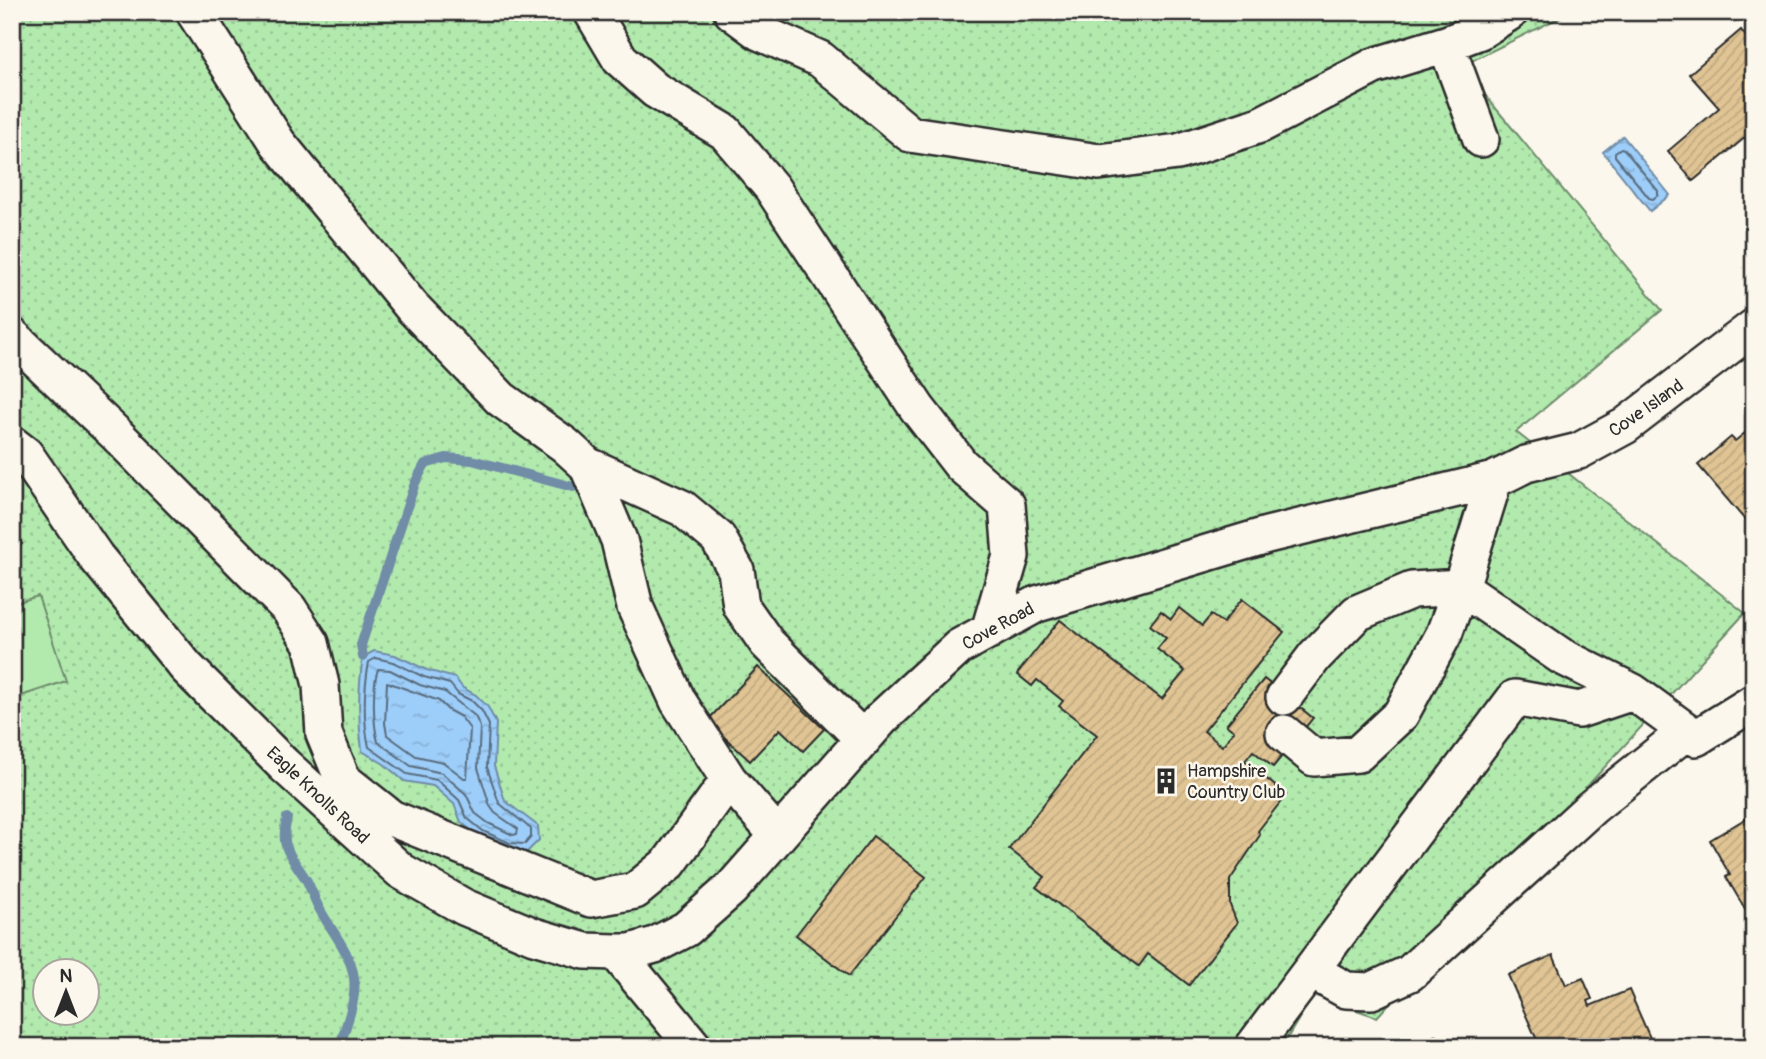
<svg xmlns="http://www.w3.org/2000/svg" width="1766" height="1059" font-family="Pangolin,sans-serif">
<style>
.grass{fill:url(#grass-dots);stroke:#6e8a6c;stroke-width:2;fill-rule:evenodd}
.pitch{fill:#b2eaae;stroke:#6e8a6c;stroke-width:2}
.water{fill:url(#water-ripples);stroke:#6f8ca7;stroke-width:2}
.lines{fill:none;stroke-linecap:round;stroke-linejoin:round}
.shore{stroke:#596c7d;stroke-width:2}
.stream{stroke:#6f8ca7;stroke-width:10}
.building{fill:url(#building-hatch);stroke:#2b2b2b;stroke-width:2}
.minor-casing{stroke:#2b2b2b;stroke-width:40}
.minor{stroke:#fbf7ec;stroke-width:35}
.labels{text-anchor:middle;stroke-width:5;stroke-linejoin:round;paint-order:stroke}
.street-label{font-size:18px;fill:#2b2b2b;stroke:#fbf7ec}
.poi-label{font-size:18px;fill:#2b2b2b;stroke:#fbf7ec;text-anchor:start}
</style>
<defs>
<pattern id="grass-dots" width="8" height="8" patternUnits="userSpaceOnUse" patternTransform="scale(1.75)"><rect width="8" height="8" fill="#b2eaae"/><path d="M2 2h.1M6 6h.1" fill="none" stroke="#99c996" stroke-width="1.8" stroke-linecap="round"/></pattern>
<pattern id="water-ripples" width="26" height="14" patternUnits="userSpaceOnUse" patternTransform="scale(1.75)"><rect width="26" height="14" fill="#9dcdf9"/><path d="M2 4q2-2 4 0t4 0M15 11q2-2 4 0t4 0" fill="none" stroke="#87b0d6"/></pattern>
<pattern id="building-hatch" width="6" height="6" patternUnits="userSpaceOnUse" patternTransform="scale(1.75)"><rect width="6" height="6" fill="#e0c494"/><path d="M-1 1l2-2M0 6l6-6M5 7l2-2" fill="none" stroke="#c0a980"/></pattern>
</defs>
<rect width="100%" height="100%" fill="#fbf7ec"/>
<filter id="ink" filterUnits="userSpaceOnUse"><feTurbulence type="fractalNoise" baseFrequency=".0143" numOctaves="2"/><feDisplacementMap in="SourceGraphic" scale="14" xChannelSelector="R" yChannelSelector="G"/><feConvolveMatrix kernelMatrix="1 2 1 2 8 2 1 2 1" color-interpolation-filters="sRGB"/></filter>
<g filter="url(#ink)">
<path class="grass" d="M12,12H1571L1461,66L1662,310L1516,432L1745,613L1377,1017L1313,995L1282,1047H12ZM46,972H88V1014H46Z"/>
<path class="pitch" d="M38,596L66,681L12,699V604Z"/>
<path class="water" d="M1623,136L1670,195L1650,211L1603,152Z
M374,651L395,655L427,670L455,678L463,688L476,695L488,707L496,723L494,766L505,801L538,826L539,840L527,852L509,851L479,837L461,822L454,804L433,786L404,781L384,764L362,751C358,720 358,688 363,657Z"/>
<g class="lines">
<path class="shore" d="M1621,148L1624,149L1658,191V195L1653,199L1649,198L1615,156V152Z
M376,658L393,662L424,677L450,684L458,694L472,701L482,711L489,725L487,767L499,803L531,829V837L525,844L510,843L483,831L467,818L459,800L437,780L407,774L369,747C363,720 364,689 369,662Z
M378,669L390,670L420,685L445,692L475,716L480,727L478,768L490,806L495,813L518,829L517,834L513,835L488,823L475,813L466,794L442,773L411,766L378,742C373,724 372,686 378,669Z
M387,682L439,701L448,710L461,717L470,729L467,778H464L443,762L416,756L387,735L385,723Z"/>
<path class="stream" d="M363,657L361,645L415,483L425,464L446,458L472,460L573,487
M287,818C279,850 292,856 307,881C311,889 314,898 318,906C330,930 350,950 354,978C357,1002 345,1025 340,1047"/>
</g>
<path class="building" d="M1741,30L1754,46V130L1693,181L1668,151L1719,108L1689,74Z
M1750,429L1754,434V512L1745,520L1698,465L1731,437L1735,441Z
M12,534L22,544L12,553Z
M1242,599L1284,632L1204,731L1222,746L1234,731L1226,725L1264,679L1313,718L1273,767L1253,751L1245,761L1286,795L1258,831L1260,835L1230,880V905L1237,923L1189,985L1148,954L1139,966L1036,887L1045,877L1009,849L1097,735L1059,706L1063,701L1037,680L1032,686L1017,674L1060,620L1162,699L1185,671L1157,649L1166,638L1150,625L1161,611L1171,619L1179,608L1202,626L1211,615L1223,623Z
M758,667L824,729L803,751L780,729L750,761L707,721Z
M1750,816L1754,823V924L1726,877L1730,875L1710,840Z
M873,836L926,877L849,976L796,935Z
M1553,955L1566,985L1583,978L1592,999L1588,1001L1590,1006L1629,990L1650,1038L1629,1047H1540L1508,975Z
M1435,1035L1448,1047H1423Z"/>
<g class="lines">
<g class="minor-casing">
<path id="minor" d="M194,12L278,143L412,307L501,399L565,445L587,465L619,540L635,607L678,701L729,780L778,836
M592,12L620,59L655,90L725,132L772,188L917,408L961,465L1007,505L1011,556L989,631
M732,12L759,32L820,59L910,134L1099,162L1178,152L1260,125L1374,66L1446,44L1481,139
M1446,44L1480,31L1510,12
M12,336L116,434L289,609L311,643L321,685L324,734L343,780L391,818L591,899L635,891L669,863L729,780
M12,444L25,454L96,557L186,667L284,765L401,871L464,907L534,936L585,951L616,952L694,1047
M587,465L682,508L718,538L736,570L741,606L767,643L863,739
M1284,697L1315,656L1357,613L1412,590L1461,587L1561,656L1633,692
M1284,733L1314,758L1358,754L1401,714L1444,634L1461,587L1494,480
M616,952H630L655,945L686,929L731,889L881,719L959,647L1037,604L1267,535L1494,480L1526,464L1579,451L1625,426L1754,327
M1312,971L1346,990L1371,991L1410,973L1592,807L1687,731
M1253,1047L1515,698L1579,710L1633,692L1696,738L1754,702"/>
</g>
<use href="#minor" class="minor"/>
</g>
</g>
<defs>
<g id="building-bare" transform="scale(2.1)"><path d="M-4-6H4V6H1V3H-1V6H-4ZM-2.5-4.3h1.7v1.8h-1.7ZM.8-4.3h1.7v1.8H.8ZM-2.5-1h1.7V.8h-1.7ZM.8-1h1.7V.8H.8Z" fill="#2b2b2b" stroke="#fbf7ec" stroke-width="2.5" paint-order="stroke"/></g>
</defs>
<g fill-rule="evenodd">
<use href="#building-bare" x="1166" y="781"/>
</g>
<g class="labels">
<g class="street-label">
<text transform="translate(1646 408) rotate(-35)" y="6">Cove Island</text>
<text transform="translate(998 626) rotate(-29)" y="6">Cove Road</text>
<text transform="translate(318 795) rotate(43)" y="6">Eagle Knolls Road</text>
</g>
<g class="poi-label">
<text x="1187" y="777">Hampshire<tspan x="1187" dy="21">Country Club</tspan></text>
</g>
</g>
<rect width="1766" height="1059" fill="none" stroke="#fbf7ec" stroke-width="42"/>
<rect x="21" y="21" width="1724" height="1017" fill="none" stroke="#2b2b2b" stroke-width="2.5" filter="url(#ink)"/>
<g transform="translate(66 992)"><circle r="33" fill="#fbf7ec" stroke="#a8a59f" stroke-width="2"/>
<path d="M0-5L12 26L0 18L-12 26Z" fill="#2b2b2b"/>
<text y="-10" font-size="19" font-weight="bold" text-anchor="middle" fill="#2b2b2b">N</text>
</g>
</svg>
